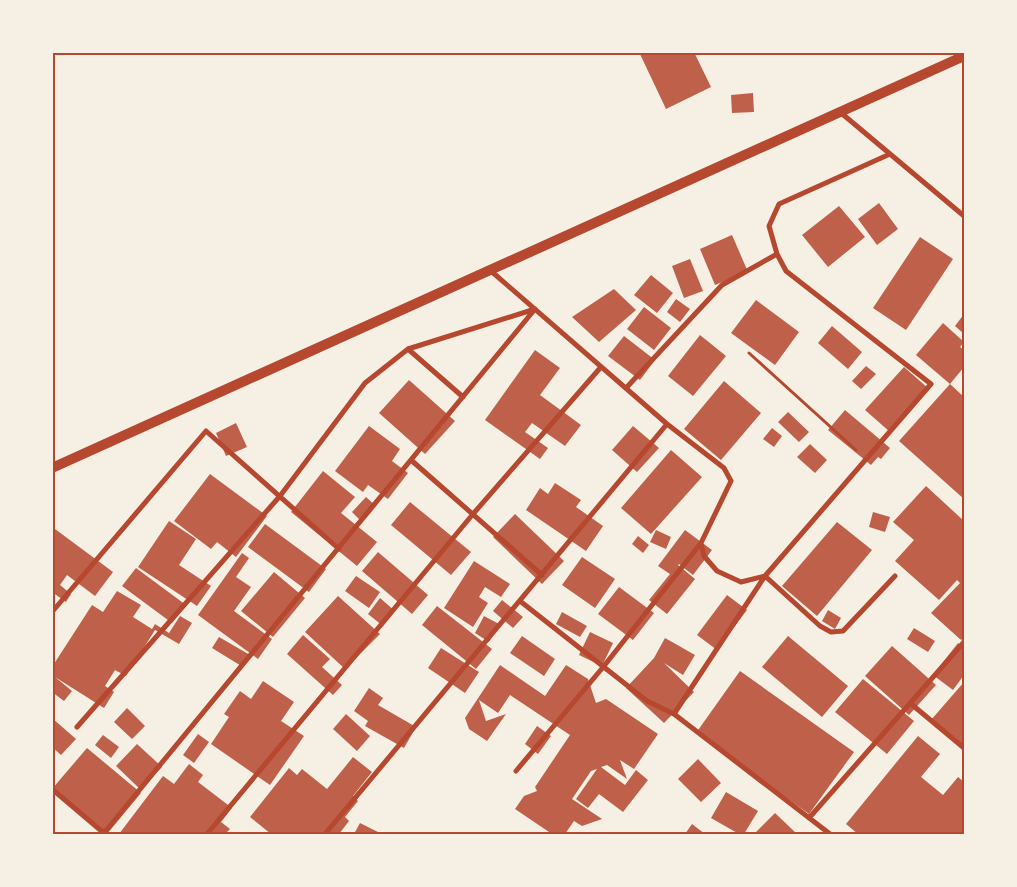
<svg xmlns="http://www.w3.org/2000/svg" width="1017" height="887" font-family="'Alegreya Sans',sans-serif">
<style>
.building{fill:#bf614a}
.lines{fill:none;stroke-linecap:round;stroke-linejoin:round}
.path{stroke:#b5482f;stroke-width:3}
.minor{stroke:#b5482f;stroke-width:5}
.secondary{stroke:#b5482f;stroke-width:10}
.neatline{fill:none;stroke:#b5482f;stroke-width:2}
</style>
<rect width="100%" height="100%" fill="#f6efe4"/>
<path class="building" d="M639,52H694L711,87L666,109Z
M753,93L754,112L732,113L731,95Z
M879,203L898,229L877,245L858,219Z
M839,206L865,237L828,267L802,235Z
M732,235L748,272L715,285L700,249Z
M920,237L953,259L906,330L873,308Z
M690,259L703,291L684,298L672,266Z
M651,275L673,293L657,313L634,295Z
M614,289L636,310L599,342L572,317Z
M676,299L690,309L680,322L667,312Z
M756,300L799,332L775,365L731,333Z
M644,307L671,328L654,350L627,329Z
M964,314V334L955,326Z
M943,323L964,342L960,347L964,350V367L950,384L916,355Z
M832,326L862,352L848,369L818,343Z
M700,335L726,356L693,396L668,376Z
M624,336L655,360L640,380L608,356Z
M535,350L560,368L540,395L581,425L565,446L532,423L525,432L548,448L540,459L485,420Z
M866,366L876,374L861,389L852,381Z
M904,367L929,389L890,432L865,410Z
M409,380L455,421L425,454L379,413Z
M724,381L761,413L721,460L684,429Z
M950,384L964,397V499L899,441Z
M845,410L890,448L881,459L878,457L871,465L828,430Z
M788,412L809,432L799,442L778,422Z
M236,423L247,447L226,456L216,433Z
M369,426L400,449L392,461L408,473L388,499L368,485L363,492L335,471Z
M633,426L659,448L637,472L612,450Z
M772,428L782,436L774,447L763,439Z
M810,444L827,460L815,473L797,457Z
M671,450L702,477L651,534L621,508Z
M323,471L355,497L341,513L377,542L357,566L291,512Z
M210,474L267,516L236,557L217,542L211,549L174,521Z
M555,483L581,500L576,507L603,526L586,551L526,510L540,488L548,494Z
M926,486L964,521V637L961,640L931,613L960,583L957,580L939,600L895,561L914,540L893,522Z
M366,497L376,506L362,522L352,512Z
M410,502L471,552L451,575L391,525Z
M873,512L890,517L885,532L869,527Z
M515,514L564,561L542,584L493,537Z
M169,521L196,539L179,565L211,586L197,606L138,567Z
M837,522L872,550L817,616L782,586Z
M265,524L326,569L309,592L248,547Z
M55,529L113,572L95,596L67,575L60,585L71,594L66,602L52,592V533Z
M656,530L671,537L666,549L650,542Z
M685,530L712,550L693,575L679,564L678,565L695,579L667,614L649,600L670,574L658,566Z
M638,536L649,545L643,553L632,544Z
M378,552L428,595L412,614L362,571Z
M242,553L249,558L236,577L251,587L234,611L272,639L258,659L198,615Z
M582,557L615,579L595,608L562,585Z
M474,561L510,584L501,597L485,587L479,597L488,603L473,627L444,608Z
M136,568L186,605L172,623L122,586Z
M274,572L305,598L273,637L241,611Z
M356,576L380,592L369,608L345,591Z
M619,587L654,613L633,640L598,614Z
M117,591L141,605L133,617L152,629L155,624L169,633L180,616L192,623L179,644L155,630L126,676L115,670L105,686L114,692L104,708L55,677L72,691L64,701L52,692V667L92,605L103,612Z
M727,595L747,610L717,650L697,635Z
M338,596L380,634L345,669L305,632Z
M380,598L395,611L383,626L368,614Z
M502,600L523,617L513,628L493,611Z
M437,606L492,649L476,669L422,625Z
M828,610L841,618L835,629L822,621Z
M562,612L587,626L580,637L556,624Z
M484,616L499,624L489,642L475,633Z
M914,628L935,641L928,652L907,639Z
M590,632L613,643L602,666L579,655Z
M303,635L330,659L322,667L342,685L333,695L287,654Z
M522,636L555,659L544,676L510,653Z
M788,636L848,686L822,717L762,667Z
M219,637L250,655L243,667L212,648Z
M665,638L695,655L683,675L664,663L694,692L664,723L626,688L654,658Z
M958,643L964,648V675L953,690L933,675Z
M892,646L936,685L909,715L865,676Z
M441,648L479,672L465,693L428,668Z
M500,665L545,696L566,665L588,679L596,703L606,699L658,734L634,769L620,760L627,779L607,765L601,767L625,785L636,770L648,780L623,812L599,794L588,808L576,799L597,769L591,771L572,799L602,819L582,826L574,821L565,834H552L515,809L524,796L537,791L535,787L570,735L510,695L498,713L479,700L486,721L506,714L487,741L469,729L465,718Z
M740,671L854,752L809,814L696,733Z
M863,679L914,721L887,754L835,712Z
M263,681L294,702L281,721L304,736L270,785L211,744L229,717L224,714L240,691L251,699Z
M964,682V750L931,720Z
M369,688L383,698L378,705L416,727L404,748L365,726L368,721L354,711Z
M127,708L145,726L132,739L114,722Z
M346,714L370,736L357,751L333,729Z
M52,718L76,739L61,755L52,747Z
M537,726L551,736L538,754L525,744Z
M198,734L209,742L194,763L183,755Z
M103,735L119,747L111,758L95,745Z
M918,736L940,754L921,777L943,795L958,777L964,782V834H858L846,824Z
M137,744L162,767L140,789L116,766Z
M87,748L141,793L107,834L52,789Z
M353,757L372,772L353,796L358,801L345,817L349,821L339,834H271L250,817L289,768L297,775L302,769L327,789Z
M698,759L721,783L701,802L678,779Z
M189,764L203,775L198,782L232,808L221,822L230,829L225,834H119L163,776L174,784Z
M726,792L758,811L744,834H739L711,818Z
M775,813L797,834H754Z
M360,823L378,832L377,834H354Z
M692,824L705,834H685Z"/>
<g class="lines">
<path class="path" d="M749,353L856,450"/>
<path class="minor" d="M840,112L964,216
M491,271L667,424L724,468L731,481L701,543L704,556L717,571L741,582L765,576L931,384L786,271L777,254L769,226L779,204L890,154
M408,349L463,397
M626,388L722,285L777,254
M411,460L542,575
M520,601L647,701L674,714L830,834
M52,612L206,431L339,549
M910,703L964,748
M674,714L765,576L820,626L831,632L843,631L895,576
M77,727L280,496L365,383L408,349L535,309
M516,771L604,666L701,543
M52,789L105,834
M809,818L964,642
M104,833L535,309
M207,834L473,514L601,367
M325,834L667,424"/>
<path class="secondary" d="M52,468L964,56"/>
</g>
<rect width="1017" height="887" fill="none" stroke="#f6efe4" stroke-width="108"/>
<rect x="54" y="54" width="909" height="779" class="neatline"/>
</svg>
